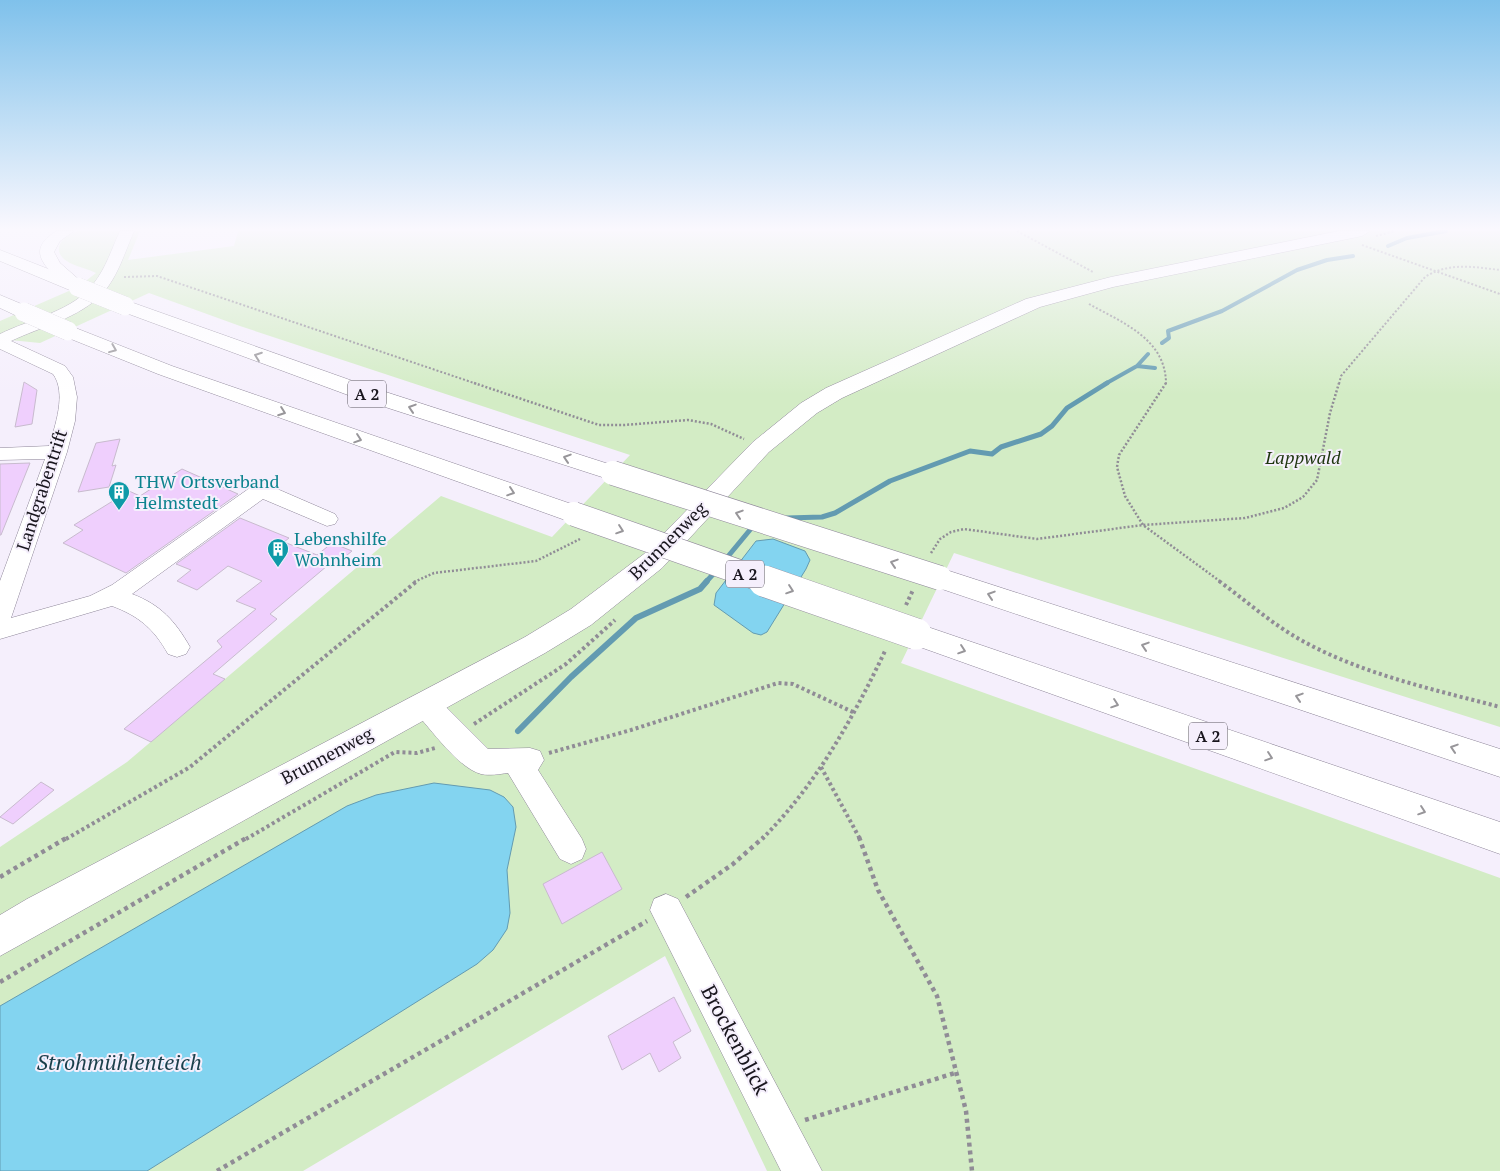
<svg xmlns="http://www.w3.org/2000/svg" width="1500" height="1171" font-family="'PT Serif',serif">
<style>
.green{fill:#d3ecc5}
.water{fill:#83d4f0;stroke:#639bb1}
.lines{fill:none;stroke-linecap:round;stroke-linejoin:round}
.stream-far2{stroke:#639bb1;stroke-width:4}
.stream-far1{stroke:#639bb1;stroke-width:5}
.stream{stroke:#639bb1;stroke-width:6}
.building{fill:#efcffd;stroke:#c8bbce}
.minor-casing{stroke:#8e8699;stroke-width:1}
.major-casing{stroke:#8e8699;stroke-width:1}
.highway-casing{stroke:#8e8699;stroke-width:1}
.path-far3{stroke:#908c96;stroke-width:2;stroke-dasharray:2 2;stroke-linecap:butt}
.path-far2{stroke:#908c96;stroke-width:2.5;stroke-dasharray:2 2;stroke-linecap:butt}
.path-far1{stroke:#908c96;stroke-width:4;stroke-dasharray:3 3;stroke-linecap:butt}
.path{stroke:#908c96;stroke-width:4.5;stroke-dasharray:4 4;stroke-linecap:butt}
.minor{fill:#fff;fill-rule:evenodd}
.major{fill:#fff;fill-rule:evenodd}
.highway{fill:#fff;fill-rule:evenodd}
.highway-bridge-far2-casing{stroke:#8e8699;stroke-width:19;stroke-linecap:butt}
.highway-bridge-far1-casing{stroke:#8e8699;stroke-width:25;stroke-linecap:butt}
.highway-bridge-casing{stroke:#8e8699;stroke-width:32;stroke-linecap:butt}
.highway-bridge-far2{stroke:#fff;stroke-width:19}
.highway-bridge-far1{stroke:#fff;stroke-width:24}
.highway-bridge{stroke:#fff;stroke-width:31}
.oneway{stroke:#98969a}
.labels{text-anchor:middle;stroke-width:4;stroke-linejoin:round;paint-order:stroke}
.shield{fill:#f5effc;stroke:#5b5761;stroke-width:1}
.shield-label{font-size:16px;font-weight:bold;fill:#19161e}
.park-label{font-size:18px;font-style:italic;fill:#1d350d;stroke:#f5effc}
.culture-label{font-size:18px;fill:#0d838f;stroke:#f5effc;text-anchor:start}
.street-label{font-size:18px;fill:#19161e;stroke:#f5effc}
.near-street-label{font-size:21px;fill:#19161e;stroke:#f5effc}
.near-water-label{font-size:22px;font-style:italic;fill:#1a3f4b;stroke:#f5effc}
</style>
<rect width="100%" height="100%" fill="#f5effc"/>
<path class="green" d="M78,231H140L128,260L234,246L238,231H1500V727L954,553L901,663L1500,878V1171H767L665,956L303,1171H0V847L127,762L441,496L552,537L630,455L240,326L149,293L40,343L0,339V321L78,287L96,273C88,269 78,267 70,263C49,252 61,236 78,231Z"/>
<path class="water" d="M773,539L805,551L810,560L806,569L767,632L761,635L753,633L714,605L716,593L756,541Z
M434,783L490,790L504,797L513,807L516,827L507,870L510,913L507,929L493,950L477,964L147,1171H0V1006L347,806L376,795Z"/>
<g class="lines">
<path class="stream-far2" d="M1388,246L1407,238L1446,231
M1162,343L1169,338L1168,331L1222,311L1297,270L1327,260L1353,256
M1137,366L1155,368
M1105,384L1137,366L1148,354"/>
<path class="stream-far1" d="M787,518L822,517L835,513L890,481L970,451L992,454L1001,447L1041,434L1052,426L1067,408L1107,383
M725,560L754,525
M706,582L716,571"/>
<path class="stream" d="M518,731L571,677L636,618L700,589L707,581"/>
</g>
<path class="building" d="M24,382L37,390L32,424L15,427Z
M120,439L112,466L116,465L109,487L78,492L96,443Z
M30,463L1,535H0V464Z
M182,469L238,494L126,573L63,543L83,530L74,525L129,491L140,496Z
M240,518L289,538L284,542L317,555L332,543L352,551L335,565L327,566L270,614L277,619L213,674L225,679L151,742L124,729L222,647L217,641L256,609L236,601L262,581L228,566L197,590L177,581L191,570L176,564Z
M41,782L54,790L13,824L0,817Z
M602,852L622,889L562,924L543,884Z
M674,997L691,1031L673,1042L681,1058L659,1072L650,1053L622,1070L608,1036Z"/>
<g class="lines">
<g class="minor-casing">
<path id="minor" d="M57,231H74L60,241L54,252L60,263L84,284L86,287L84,290H72C52,273 20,252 57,231Z
M120,231H134C125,252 118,276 103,293C80,318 40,327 11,341L65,366L73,377L77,397L75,421L67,452L11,618L90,596L112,585L254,485L261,483L268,485L335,514L338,519L335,524L327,526L263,499L132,594C161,605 175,621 190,647L186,654L177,657L168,654C154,629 139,616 112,606L0,639V581L45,459L0,460V448L49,446C55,426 67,393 53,374L0,349V334C30,319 74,311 94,283C106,268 112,248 120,231Z
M425,693L435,696L488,749L530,748L540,751L544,760L538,770L582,839L586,849L582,859L571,864L560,859L508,773C500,774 489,776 481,774C458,768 431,729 415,712L412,704L415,696Z
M666,894L678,899L822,1171H781L650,910L654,899Z"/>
</g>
<g class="major-casing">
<path id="major" d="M1339,231H1370L1362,236L1113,287L1040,307L842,398L817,413L769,452L662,568L591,625L545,653L0,956V915L27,899L525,637L571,609L644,554L753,442L801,403L826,388L1026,299L1111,277Z"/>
</g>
<g class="highway-casing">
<path id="highway" d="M0,250L84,283L87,287L84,291H72L0,261Z
M0,295L31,308L33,312L31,316H17L0,308Z
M125,300L364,385L621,468L625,473L621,478L613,480L605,478L348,395L118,310L116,306L118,302Z
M68,325L172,366L583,508L587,514L583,520L574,522L565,520L158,374L61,335L58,331L61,327Z
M940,568L1500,749V777L930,585L926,578L930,571Z
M916,623L1500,822V854L906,642L901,634L906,626Z"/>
</g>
<path class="path-far3" d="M1017,231L1093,272
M1376,236L1395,231
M1362,245L1500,294
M124,277L157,276L477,384
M1089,304C1123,323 1166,339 1166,384
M1339,384L1341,376L1425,277C1448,262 1475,267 1500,270"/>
<path class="path-far2" d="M474,383L599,425H624L688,420L711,424L744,439
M1166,383L1119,455L1117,467L1125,496L1143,525L1221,582
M931,553L940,539L951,532L964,529L1037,539L1143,525L1245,518L1284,508L1303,497L1317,480L1330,413L1339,383
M414,582L434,573L536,561L580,539"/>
<path class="path-far1" d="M1219,581C1245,600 1271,623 1299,639C1361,674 1432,689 1500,707
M906,605L913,590
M474,724L566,664L615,620
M549,753L631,730L778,683L793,684L855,713
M821,767L860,839
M66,839L190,767L417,581
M246,839L395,752L417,753L435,748
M762,839C817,784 853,718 886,649"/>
<path class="path" d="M859,837L878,890L937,996L966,1111L972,1171
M0,877L68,837
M686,897L733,864L764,837
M0,982L248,837
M805,1120L958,1072
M217,1171L647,921"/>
<use href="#minor" class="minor"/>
<use href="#major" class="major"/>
<use href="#highway" class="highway"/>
<g class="highway-bridge-far2-casing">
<path id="highway-bridge-far2" d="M78,287L125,306
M24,312L68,331"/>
</g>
<g class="highway-bridge-far1-casing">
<path id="highway-bridge-far1" d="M613,473L940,578
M574,514L768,582"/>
</g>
<g class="highway-bridge-casing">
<path id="highway-bridge" d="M764,581L916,634"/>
</g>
<use href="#highway-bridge-far2" class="highway-bridge-far2"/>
<use href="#highway-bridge-far1" class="highway-bridge-far1"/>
<use href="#highway-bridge" class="highway-bridge"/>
</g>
<defs><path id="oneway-chevron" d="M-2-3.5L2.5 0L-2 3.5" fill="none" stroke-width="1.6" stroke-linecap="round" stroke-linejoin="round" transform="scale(1.25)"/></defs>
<g class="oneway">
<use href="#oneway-chevron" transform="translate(113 349) rotate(22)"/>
<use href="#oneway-chevron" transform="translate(258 356) rotate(-160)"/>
<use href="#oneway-chevron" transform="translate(412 408) rotate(-162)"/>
<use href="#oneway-chevron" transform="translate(282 412) rotate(20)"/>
<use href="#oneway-chevron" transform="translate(358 439) rotate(19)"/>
<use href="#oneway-chevron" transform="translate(567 458) rotate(-162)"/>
<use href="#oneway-chevron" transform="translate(511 492) rotate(19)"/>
<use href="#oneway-chevron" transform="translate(739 514) rotate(-162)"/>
<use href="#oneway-chevron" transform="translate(620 530) rotate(19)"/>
<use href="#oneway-chevron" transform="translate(894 563) rotate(-162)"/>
<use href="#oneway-chevron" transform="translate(790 590) rotate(19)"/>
<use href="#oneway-chevron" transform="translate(991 595) rotate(-162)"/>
<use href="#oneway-chevron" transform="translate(1145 646) rotate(-162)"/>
<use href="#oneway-chevron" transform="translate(962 650) rotate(19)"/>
<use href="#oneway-chevron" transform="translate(1299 697) rotate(-162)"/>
<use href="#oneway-chevron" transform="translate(1115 704) rotate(19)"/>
<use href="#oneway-chevron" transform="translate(1454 748) rotate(-162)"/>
<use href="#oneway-chevron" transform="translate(1269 757) rotate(19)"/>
<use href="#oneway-chevron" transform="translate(1422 811) rotate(19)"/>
</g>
<linearGradient id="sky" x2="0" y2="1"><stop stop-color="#7fc1eb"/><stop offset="0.58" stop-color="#faf8fe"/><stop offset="1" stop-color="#faf8fe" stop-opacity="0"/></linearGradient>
<rect width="1500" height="395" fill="url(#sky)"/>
<defs>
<g id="building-pin" transform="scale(1.125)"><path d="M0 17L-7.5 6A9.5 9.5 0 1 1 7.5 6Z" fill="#0f9aa8" stroke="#f5effc"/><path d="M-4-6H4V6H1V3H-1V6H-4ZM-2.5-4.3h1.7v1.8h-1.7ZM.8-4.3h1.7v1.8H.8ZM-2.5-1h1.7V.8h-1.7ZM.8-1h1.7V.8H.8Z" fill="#fff"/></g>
</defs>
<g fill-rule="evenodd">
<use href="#building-pin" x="119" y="492"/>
<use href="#building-pin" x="278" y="549"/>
</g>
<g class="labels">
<g class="shield">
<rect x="348" y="380.5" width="38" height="27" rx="4"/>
<rect x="726" y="560.5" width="38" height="27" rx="4"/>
<rect x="1189" y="722.5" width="38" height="27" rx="4"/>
</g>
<g class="shield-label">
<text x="367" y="400">A 2</text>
<text x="745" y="580">A 2</text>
<text x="1208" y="742">A 2</text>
</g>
<g class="park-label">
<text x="1303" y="464">Lappwald</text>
</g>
<g class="culture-label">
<text x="135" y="488">THW Ortsverband<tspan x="135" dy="21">Helmstedt</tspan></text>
<text x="294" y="545">Lebenshilfe<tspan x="294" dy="21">Wohnheim</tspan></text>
</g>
<g class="street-label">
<text transform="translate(42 490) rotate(-72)" y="6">Landgrabentrift</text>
<text transform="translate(668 541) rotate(-45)" y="6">Brunnenweg</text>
<text transform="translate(327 756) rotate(-28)" y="6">Brunnenweg</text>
</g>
<g class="near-street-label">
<text transform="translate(735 1040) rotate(62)" y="7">Brockenblick</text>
</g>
<g class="near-water-label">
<text x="119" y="1070">Strohmühlenteich</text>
</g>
</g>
</svg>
